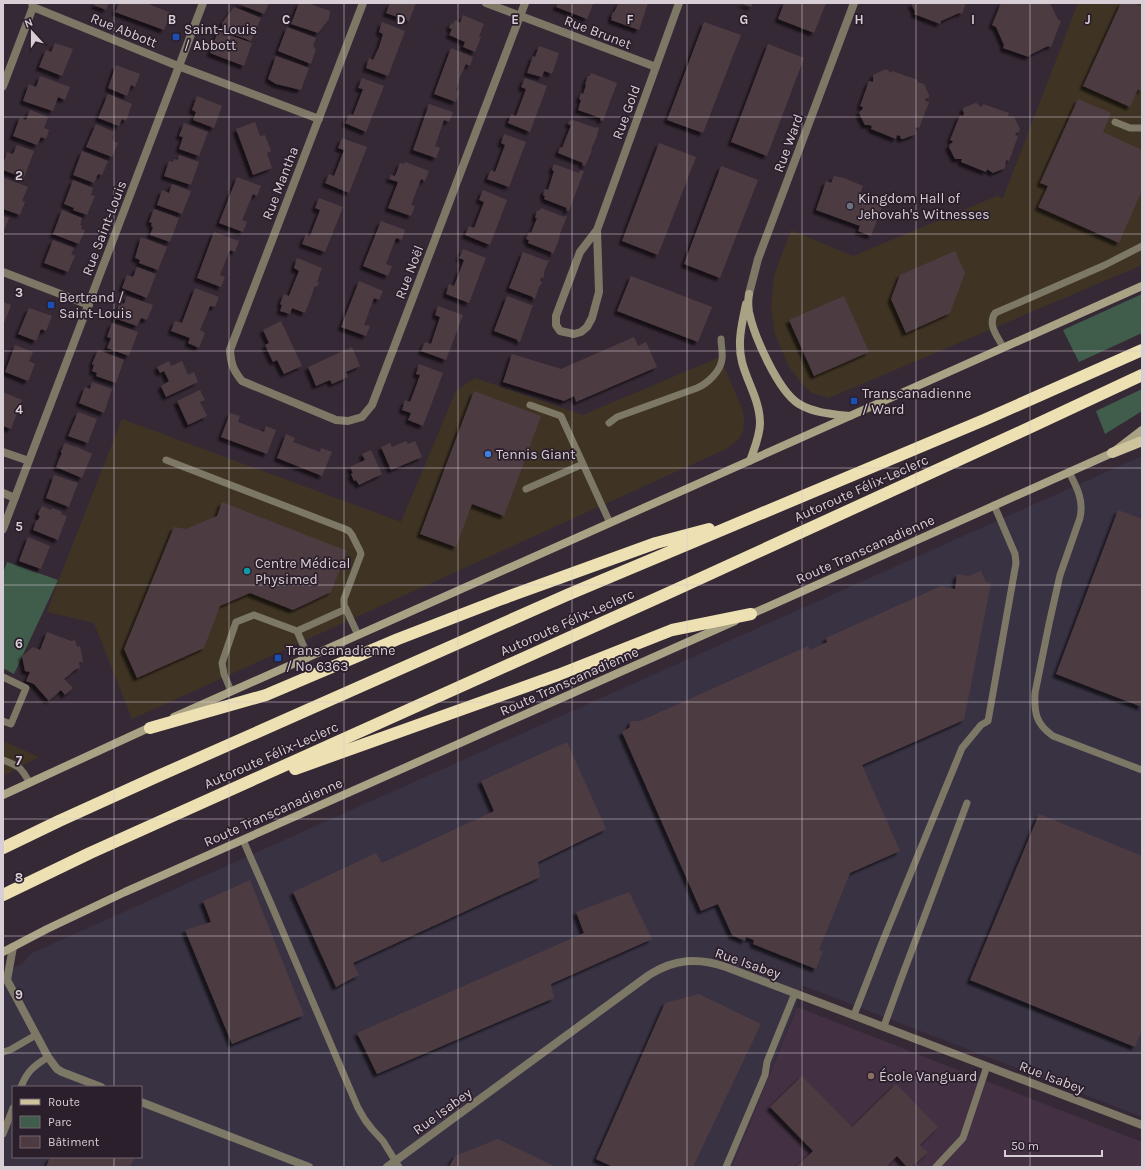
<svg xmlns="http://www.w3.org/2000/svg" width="1145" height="1170" font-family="Karla,sans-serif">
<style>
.commercial{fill:#3f3424}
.industrial{fill:#383243;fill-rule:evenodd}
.built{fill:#433042}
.green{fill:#405d4b}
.building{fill:#4e3b42;filter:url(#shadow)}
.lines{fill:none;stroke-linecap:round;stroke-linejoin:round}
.lane{stroke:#7d7866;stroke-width:7}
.street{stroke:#7d7866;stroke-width:8}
.secondary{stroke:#aaa285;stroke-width:8}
.primary{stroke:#cdc39d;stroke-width:10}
.highway{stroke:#ede0b2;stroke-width:12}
.grid{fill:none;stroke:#d7ced6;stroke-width:1;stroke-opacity:0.55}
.transit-dot{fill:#1a4fb4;stroke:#2c1f2c;stroke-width:1.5}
.worship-dot{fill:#6b7280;stroke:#2c1f2c;stroke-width:1.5}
.shop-dot{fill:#3f7fe0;stroke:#2c1f2c;stroke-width:1.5}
.culture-dot{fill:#0f9aa8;stroke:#2c1f2c;stroke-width:1.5}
.education-dot{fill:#8d6e63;stroke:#2c1f2c;stroke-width:1.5}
.labels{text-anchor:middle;stroke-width:3.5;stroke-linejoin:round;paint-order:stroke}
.poi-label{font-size:14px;fill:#d7ced6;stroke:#2c1f2c;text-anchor:start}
.street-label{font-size:14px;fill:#d7ced6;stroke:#2c1f2c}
.grid-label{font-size:13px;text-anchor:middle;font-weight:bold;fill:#d7ced6;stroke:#2c1f2c;stroke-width:3.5;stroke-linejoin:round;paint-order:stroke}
</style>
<defs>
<filter id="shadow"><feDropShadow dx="-3.5" dy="3.5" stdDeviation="1" flood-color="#0009"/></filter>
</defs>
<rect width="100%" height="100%" fill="#362936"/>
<path class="commercial" d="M1078,3H1142V265L829,398L812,393L802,384L789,367L775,334L771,308L774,276L791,230L853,256L997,196L1003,198Z
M720,357L743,411L744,421L743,432L738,440L726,449L132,719L94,623L47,612L59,579L122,419L401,522L456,391L475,378L583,415Z
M3,741L39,757L3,776Z"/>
<path class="industrial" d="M1142,456V1117L802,985L795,1009L732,1167H3V973L23,963L32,953ZM13,1087H141V1157H13Z"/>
<path class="built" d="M797,1007L1142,1142V1167H732Z"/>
<path class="green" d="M1142,294V333L1079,362L1063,330Z
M1142,389V411L1105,434L1096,411Z
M7,562L58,580L14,674L3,668V573Z"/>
<path class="building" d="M95,3H109L106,10L94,5Z
M119,3H146L171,13L164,30L115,12Z
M236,3H269L264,14Z
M299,3H307L330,11L329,19L318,33L291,24Z
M390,3L393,4V3H416L409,21L386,13Z
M558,3H590L593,4L587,19L556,7Z
M619,3H648L639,30L611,20L612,17H611L613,12H614Z
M740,3H753L751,7Z
M784,3H826L814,33L778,19Z
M911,3H966L962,14L959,13L941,21L940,24L914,14L915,12Z
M1001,3H1050L1058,20L1061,21L1051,47L1048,46L1030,55L1029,57L1003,48L1004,45L996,27L992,25Z
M1121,3H1132L1142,7V91L1138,89L1130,107L1083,86Z
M234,7L261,18L251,41L222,30V23Z
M463,15L484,24L479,36L481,37L475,52L463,47L465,42L449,35L452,29L449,28L451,23L453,24L455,20L460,23Z
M382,22L405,31L388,76L366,68L369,58L373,60L379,47L383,34L379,32Z
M704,22L741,35L703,133L667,120Z
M287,27L316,38L313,46L315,47L314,48L316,49L311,64L278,51Z
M218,31L252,43L244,66L210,53Z
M55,43L73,49L62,76L39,67L46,50L51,52Z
M768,44L804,58L767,156L731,142Z
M539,46L559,53L552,74L544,71L542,77L527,73L533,56L535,57Z
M451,48L473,57L470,66L466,64L460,77L456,90L459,92L456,102L434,94Z
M276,56L309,68L301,90L276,84L268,79Z
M116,65L140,74L135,87L131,85L127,96L108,88Z
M886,69L891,73L892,71L918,80L917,82L924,84L929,95V98H926L925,101L929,102L919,128L916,127L915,129L916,134L903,139H901L900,136L897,135L896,139L871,129L872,126L869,125H865L859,113L860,111L862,110L863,107L860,106L869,81L873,82V75Z
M591,73L617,83L603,121L600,120L601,118L578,110L581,100L579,99L581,93L583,94L586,85L585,84L588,76H590Z
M40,76L70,87L65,100L58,97L53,111L23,101L29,84L36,87Z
M362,78L384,86L366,132L345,123L349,114L353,115L363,89L358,88Z
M525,78L547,86L530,132L508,123L511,114L516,116L526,89L521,87Z
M108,94L132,104L126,121L122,119L119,126L98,118Z
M197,96L222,106L214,128L193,120L196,112L192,110Z
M1078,99L1111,113L1103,132L1142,150V190L1119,243L1038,207L1048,186L1040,183Z
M976,103L978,104L979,106L982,107L983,104L1009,113L1008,116L1014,117L1020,129L1019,132L1016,133L1015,135L1018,136L1009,161L1006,160L1005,168L993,173L987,169L986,172L961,162L962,159H955L949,147L950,144L952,143L953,141L950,140L960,115L963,116L964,113L963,111V108Z
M429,104L453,112L449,122L444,120L435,146L440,148L436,158L413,150Z
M30,110L48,117L44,128L49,130L46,139L41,137L37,145L13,136L20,117L26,120Z
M570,120L573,121V120L596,128V127L599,128L597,134V136L592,147L591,153L585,166L582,165L583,163L558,153L560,147L562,148L571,125L568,124Z
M255,122L260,136L265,135L271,151L267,153L272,168L253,175L236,129Z
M184,123L208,132L199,156L179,149L183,137L179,136Z
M96,124L114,132L112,138L114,139L113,141L118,143L112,157L86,147Z
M504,134L526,142L509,187L487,179L491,170L495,172L505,145L501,143Z
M342,138L367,147L349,193L325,183L329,174L334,176L344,150L338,148Z
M659,143L696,157L658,255L622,241Z
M17,145L34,151L24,178L3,170V164L7,152L13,154Z
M82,151L108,161L102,175L98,174L94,183L73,175Z
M179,155L199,162L191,185L164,176L169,161L173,162L174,159L178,160Z
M405,162L429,171L425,181L421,179L411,205L415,206L411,216L388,208L398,182L389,179L391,175L395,176L400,163L404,164Z
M554,164L579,173L580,170L584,171L569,211L566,210L567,208L544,199L545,196L543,195L545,189L548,190L554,171L552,170Z
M721,166L758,180L720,278L684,264Z
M834,176L844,178L863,186L860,194L884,202L871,236L858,231L860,226L816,210L826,181L831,183Z
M237,177L261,186L257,196L253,194L242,220L247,222L243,232L219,223Z
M4,178L28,187L22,201L25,202L20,215L3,209V181Z
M73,180L93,188L91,195L95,196L87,215L73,210L74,208L64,204Z
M172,184L191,191L182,214L157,205L162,190L169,193Z
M483,190L507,200L490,245L465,235L469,226L474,228L484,202L479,200Z
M319,198L343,207L325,252L302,244L306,234L310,236L320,210L315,208Z
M541,208L564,217L565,216H567L560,234L559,235H560L558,242L553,254L551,253V252L528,243L529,240L526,239L529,232L531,233L537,218H535L537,210L539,211Z
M154,209L179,218L170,242L150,235L153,227L151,226L152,223L149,222Z
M62,210L82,218L80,225H82L81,229L85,230L79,244L53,234Z
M3,216L9,218L3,233Z
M381,221L405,230L402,240L396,238L386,264L392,266L388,276L363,266Z
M214,232L239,241L235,252L230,250L225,262L220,275L225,277L221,287L197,278Z
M141,237L167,247L158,270L139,263L140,260L135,258Z
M53,240L74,248L71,254L75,256L68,272L44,263Z
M463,249L486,258L469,303L446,294L449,284L454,286L464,260L459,258Z
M955,251L965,273L950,313L906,333L891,299L900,275Z
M523,252L547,261V260H549L544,272V277L541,278L540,280L542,283L539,287L535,299L533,298V297L509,288Z
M297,258L322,268L317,282H319L317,287L315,286L305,313L292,308L290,314L280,311L282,305L280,304L284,294L289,296L294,283L299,271L294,268Z
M137,267L156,274L147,298L122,288L127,275L133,277Z
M631,276L712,307L698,342L617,311Z
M359,281L383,291L379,300L374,298L364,325L370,326L366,336L341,327Z
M195,288L219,297L215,307L210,306L200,330L205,333L199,348L188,343L190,338L171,331L175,321L182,323Z
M127,296L153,305L147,320L141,318L137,326L114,318L119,305L121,306L122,303L124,304Z
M507,296L531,305H533L520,342L517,341L518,340L494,331Z
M844,296L869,352L814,376L789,320Z
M3,302L11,305L3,326Z
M438,306L463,315L446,360L421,351L425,342L431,344L440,317L435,315Z
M29,308L52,316L46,331L41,329L36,341L18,334Z
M281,321L302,366L284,374L277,360L273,362L265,345L269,343L263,330Z
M112,323L138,332L129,356L107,348L111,338L107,337Z
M634,337L638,346L646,342L657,367L576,402L574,396L564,401L503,382L512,354L561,369Z
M15,345L33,352L29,361L35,364L28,381L5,372Z
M352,347L360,366L346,372L348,377L332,384L330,380L316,386L308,367Z
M98,350L124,360L116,383L96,376L97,373L92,371L94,365L92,364Z
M169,361L171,366L182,361L188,375L194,372L198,382L166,397L161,386L169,381L164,371L160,373L157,367Z
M419,364L443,373L423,426L408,420L411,413L402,410L405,400L410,402L415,389L420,375L416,374Z
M92,382L112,389L104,413L79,403L85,387L90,389Z
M200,390L205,400L200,402L207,416L188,425L177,401Z
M474,391L541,416L504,516L472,504L456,547L420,534Z
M3,392L22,400L11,429L3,426Z
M78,412L97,419L88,443L68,436Z
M230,413L240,416L238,422L264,432L266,426L276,430L267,454L221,437Z
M286,434L295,438L293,442L320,452L321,448L332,452L322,476L277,458Z
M406,441L408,444L415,441L422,457L391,470L381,447L390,443L392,447Z
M65,443L75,447V446L92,454L82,478L56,467L60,457L62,453H61V451Z
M371,450L382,474L359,485L356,480L354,481L351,474L353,473L350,467L365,460L362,454Z
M54,475L78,483L69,507L46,498Z
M222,502L347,551L331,592L293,610L250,593L220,606L204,648L137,678L124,649L174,527L186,529L217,516Z
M42,506L51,510L52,508L62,512L61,514L67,516L58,540L33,530L36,521L38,520L40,516L38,515V513Z
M1118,510L1142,519V707L1056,674Z
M28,537L50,546L41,569L19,561Z
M981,571L986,582L991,583L964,720L862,765L900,851L850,873L819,950L823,951L816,969L753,944L754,940L746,937L745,941L732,935L718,904L701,911L622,732L629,728L631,721H640L808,646L810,650L827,642L826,638L941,586L955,589L957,574L968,576Z
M47,632L71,641L75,640L77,647L80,646L83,662H79L80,668L76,669L64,679L73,688L65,695L61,690L49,701L34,684L26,681L30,672L25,671L22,656L33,647L40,650Z
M567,742L606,829L538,862L540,877L353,963L359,975L336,987L293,892L376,853L382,863L494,811L481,781Z
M1039,814L1142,856V1030L1135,1047L970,980Z
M250,880L304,1015L232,1044L185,930L211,922L203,901Z
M629,892L652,939L551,984L554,998L377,1074L357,1033L584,933L576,912Z
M699,994L761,1024L693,1167H613L596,1159L665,1003Z
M802,1076L852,1127L896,1084L938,1127L920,1145L928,1152L912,1167H907L897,1156L886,1167H796L813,1151L770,1107Z
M498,1139L556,1167H449L455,1156Z
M50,1157H135L130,1167H46Z"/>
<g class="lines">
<path class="lane" d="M1115,122L1130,128H1142
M1003,347C998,337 987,325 995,313L1105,265L1142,246
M530,405L561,416L583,464
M609,423L617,417L697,388C707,384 721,371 722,359C723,353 721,345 721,339
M166,460L345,529L349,531L352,535L360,551L361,554L344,599V605L346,609
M1069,472C1077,488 1084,500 1080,518L1060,575L1049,624L1035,693C1034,713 1036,724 1053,736L1142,770
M526,489L583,464L610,523
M308,656L297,631L346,609L358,635
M3,677L26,688L11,724L3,721
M231,691L224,674L222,663L236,622L254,615L297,631
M3,760C19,766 21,767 29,782
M243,840L271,904L358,1108L365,1120L372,1129L383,1141L399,1167
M854,1015L882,943L962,748L981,725L988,721L1016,563L1015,554L994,505
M884,1026L901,979L967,803
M3,1052L10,1050L36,1035
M21,1087C27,1071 34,1066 48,1057
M3,1134L13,1108
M726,1167L765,1075L767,1062L795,993
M936,1167L963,1138L987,1066"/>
<path class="street" d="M363,3L230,350C231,364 233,370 242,381L336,420L348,421L362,417L372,405L525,3
M486,3L656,67
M33,7L178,66L319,119
M3,86L33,7L32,3
M597,230L599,292L592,318L587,327L581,332L574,334L560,331L556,325V316L580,252L597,230L679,3
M3,272L89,305
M749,294L758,259L854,3
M3,452L29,461
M3,493L15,498
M3,529L203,3
M3,978L7,980L48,1057L57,1069L62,1072L101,1087
M7,980L13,947
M141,1102L309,1167
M387,1167L649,975C674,959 698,957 726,967L1142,1125"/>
<path class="secondary" d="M749,294C748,300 748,306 749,312C754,336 778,391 799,404C814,413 832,414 850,416
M746,304C742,323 737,343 742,362C747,382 760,401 760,423C760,436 754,449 750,461
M747,616L1112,453L1142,430
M174,717L1142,286
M3,795L155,725
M3,952L47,929L125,892L735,621"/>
<path class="primary" d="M1112,453L1142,441"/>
<path class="highway" d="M150,728L266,695L398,639L499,600L656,543L709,529
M295,769L558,675L672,630L751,614
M3,848L59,821L156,777L567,595L984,420L1142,350
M3,895L90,853L675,590L1033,426L1142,375"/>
</g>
<path class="grid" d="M114,3V1087M229,3V1167M344,3V1167M458,3V1167M572,3V1167M687,3V1167M802,3V1167M916,3V1167M1030,3V1167M3,117H1142M3,234H1142M3,351H1142M3,468H1142M3,585H1142M3,702H1142M3,819H1142M3,936H1142M3,1053H1142M114,1157V1167"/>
<g class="transit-dot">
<rect x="172" y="33" width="8" height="8" rx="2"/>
<rect x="47" y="301" width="8" height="8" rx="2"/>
<rect x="850" y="397" width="8" height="8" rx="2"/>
<rect x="274" y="654" width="8" height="8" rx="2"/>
</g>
<circle class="worship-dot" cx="850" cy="206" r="4"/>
<circle class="shop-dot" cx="488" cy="454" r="4"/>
<circle class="culture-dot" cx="247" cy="571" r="4"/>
<circle class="education-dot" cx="871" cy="1076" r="4"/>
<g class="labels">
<g class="poi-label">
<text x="184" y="34">Saint-Louis<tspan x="184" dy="16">/ Abbott</tspan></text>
<text x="858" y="203">Kingdom Hall of<tspan x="858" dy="16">Jehovah's Witnesses</tspan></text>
<text x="59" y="302">Bertrand /<tspan x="59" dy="16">Saint-Louis</tspan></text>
<text x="862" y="398">Transcanadienne<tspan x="862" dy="16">/ Ward</tspan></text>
<text x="496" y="459">Tennis Giant</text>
<text x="255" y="568">Centre Médical<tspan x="255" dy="16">Physimed</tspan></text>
<text x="286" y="655">Transcanadienne<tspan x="286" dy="16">/ No 6363</tspan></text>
<text x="879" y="1081">École Vanguard</text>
</g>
<g class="street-label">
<text transform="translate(124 30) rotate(22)" y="5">Rue Abbott</text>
<text transform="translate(598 32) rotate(21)" y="5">Rue Brunet</text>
<text transform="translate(626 112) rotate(-70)" y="5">Rue Gold</text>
<text transform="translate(788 143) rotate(-70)" y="5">Rue Ward</text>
<text transform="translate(280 183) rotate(-69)" y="5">Rue Mantha</text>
<text transform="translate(104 228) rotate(-69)" y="5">Rue Saint-Louis</text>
<text transform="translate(409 272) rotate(-69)" y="5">Rue Noël</text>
<text transform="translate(861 488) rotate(-24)" y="5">Autoroute Félix-Leclerc</text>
<text transform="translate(865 549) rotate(-24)" y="5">Route Transcanadienne</text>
<text transform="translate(567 622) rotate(-24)" y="5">Autoroute Félix-Leclerc</text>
<text transform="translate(569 681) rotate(-24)" y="5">Route Transcanadienne</text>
<text transform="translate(271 755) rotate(-24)" y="5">Autoroute Félix-Leclerc</text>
<text transform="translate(273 812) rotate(-24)" y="5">Route Transcanadienne</text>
<text transform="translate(748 963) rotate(19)" y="5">Rue Isabey</text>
<text transform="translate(1052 1077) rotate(21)" y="5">Rue Isabey</text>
<text transform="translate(442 1111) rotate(-36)" y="5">Rue Isabey</text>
</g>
</g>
<g class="grid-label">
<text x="172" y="24">B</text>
<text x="286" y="24">C</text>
<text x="401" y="24">D</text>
<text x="515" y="24">E</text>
<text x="630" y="24">F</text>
<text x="744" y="24">G</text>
<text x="859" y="24">H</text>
<text x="973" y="24">I</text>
<text x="1088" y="24">J</text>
<text x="19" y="180">2</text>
<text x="19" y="297">3</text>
<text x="19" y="414">4</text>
<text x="19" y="531">5</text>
<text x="19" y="648">6</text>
<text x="19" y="765">7</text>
<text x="19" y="882">8</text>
<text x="19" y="999">9</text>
</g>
<rect width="1145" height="1170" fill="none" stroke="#d7ced6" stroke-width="8"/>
<rect x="12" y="1086" width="130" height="72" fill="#2c1f2c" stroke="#706570"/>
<rect x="20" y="1099" width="20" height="6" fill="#cdc39d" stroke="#706570"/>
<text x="48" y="1106" font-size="12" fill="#d7ced6">Route</text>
<rect x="20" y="1116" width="20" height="12" fill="#405d4b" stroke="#706570"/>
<text x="48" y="1126" font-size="12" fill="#d7ced6">Parc</text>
<rect x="20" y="1136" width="20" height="12" fill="#4e3b42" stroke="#706570"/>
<text x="48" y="1146" font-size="12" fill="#d7ced6">Bâtiment</text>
<g transform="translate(32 32) rotate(339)" stroke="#2c1f2c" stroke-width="3" paint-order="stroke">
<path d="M0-3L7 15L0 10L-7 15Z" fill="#d7ced6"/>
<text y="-6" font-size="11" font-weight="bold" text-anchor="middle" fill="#d7ced6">N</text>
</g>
<path d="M1005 1150v6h97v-6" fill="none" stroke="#d7ced6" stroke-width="2"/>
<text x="1011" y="1150" font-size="12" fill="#d7ced6" stroke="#2c1f2c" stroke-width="3" paint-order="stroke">50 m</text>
</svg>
